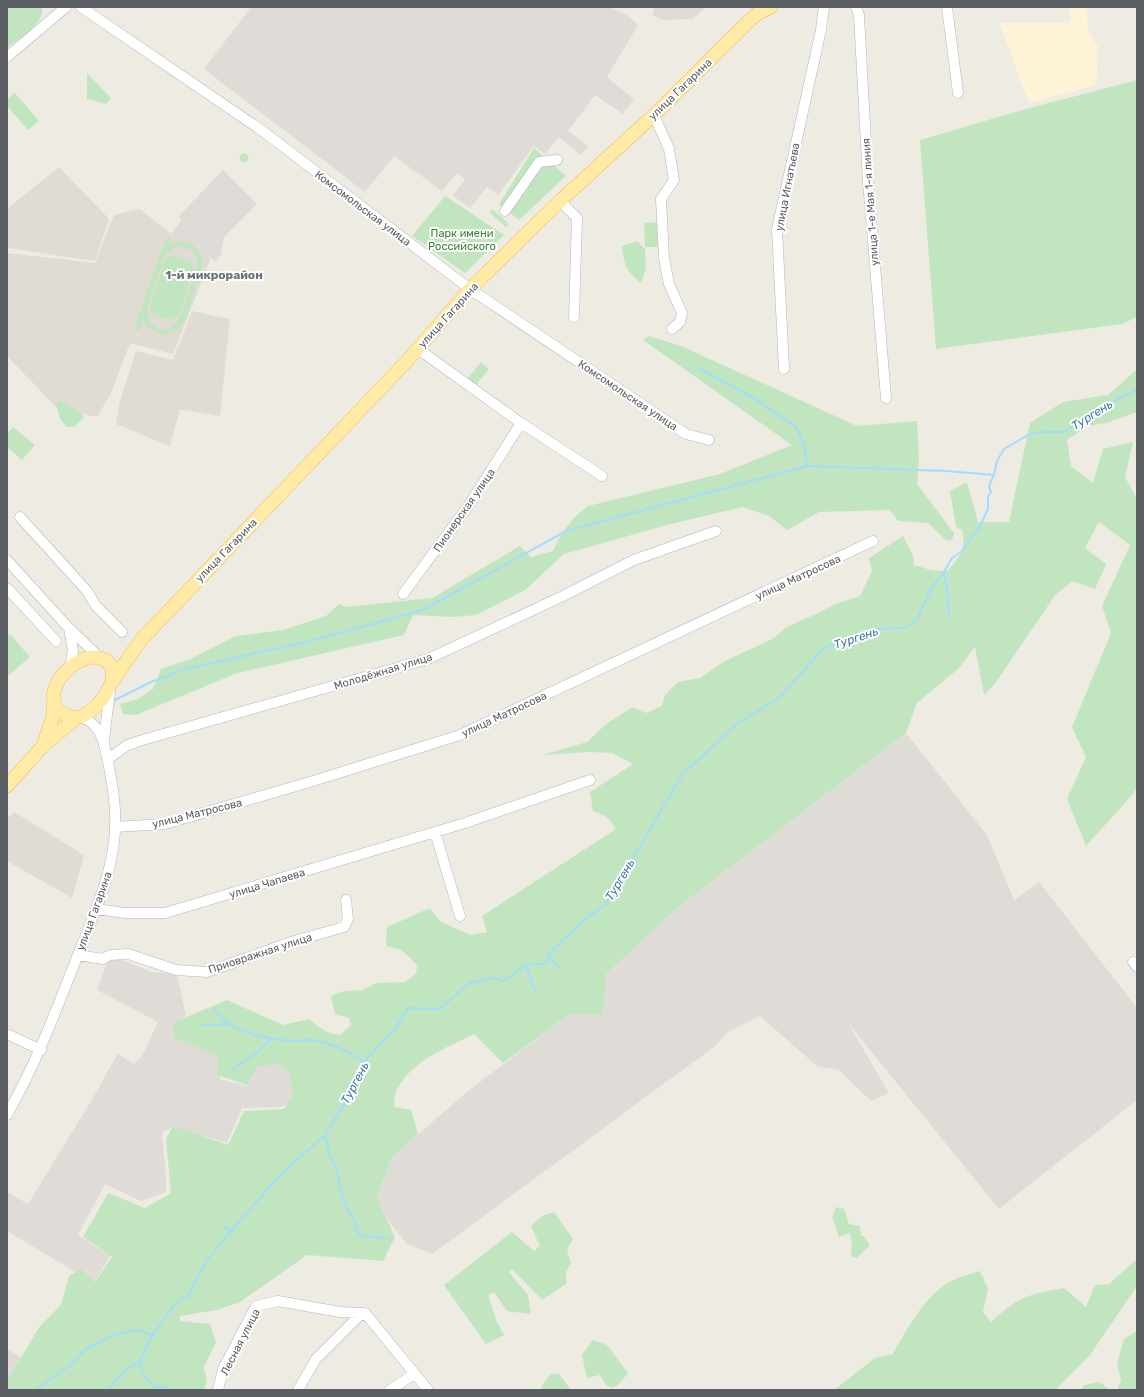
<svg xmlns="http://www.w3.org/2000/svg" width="1144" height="1397" font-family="Rubik,sans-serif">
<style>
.commercial{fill:#fef2d7}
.industrial{fill:#dfdcd7}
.education{fill:#e0dcd4}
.green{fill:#c1e6bf;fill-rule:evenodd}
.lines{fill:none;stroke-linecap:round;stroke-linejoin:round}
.stream{stroke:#a1ddff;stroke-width:2}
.minor-casing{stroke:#b3b6ba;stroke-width:11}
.major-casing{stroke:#f2bc57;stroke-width:14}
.minor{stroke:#fff;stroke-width:10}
.major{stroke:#ffeba6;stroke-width:13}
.labels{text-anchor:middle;stroke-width:4;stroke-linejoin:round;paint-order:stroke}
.street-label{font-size:11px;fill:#5b5f63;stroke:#fff}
.park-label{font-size:11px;fill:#358233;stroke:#fff}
.neighbourhood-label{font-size:12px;font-weight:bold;fill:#6c7176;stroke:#fff}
.water-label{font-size:12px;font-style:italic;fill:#3c78a8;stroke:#fff}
</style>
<rect width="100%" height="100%" fill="#eeebe3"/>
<path class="commercial" d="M1070,7H1087L1088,31L1098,47L1097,65L1098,80L1094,86L1029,103L999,23H1070Z"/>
<path class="industrial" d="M251,7H610L628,16L638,25L607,77L634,99L623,114L595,95L568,131L588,146L581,155L559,137L545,154L534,146L498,195L487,187L470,208L453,196L465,179L457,173L442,191L394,156L365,192L204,69Z
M655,7H706L693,19L663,20L652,15Z
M223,170L257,204L224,237L221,255L215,262L185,234L179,240L171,233L181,221L179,216Z
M906,733L987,835L1014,900L1039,882L1137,1008V1100L999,1209L848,1023L889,1093L871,1101L838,1069L818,1067L760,1016L728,1032L714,1047L432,1254L407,1244L390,1223L377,1198L392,1157L468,1091L570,1014L603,1015L606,974L677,908Z
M110,955L151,972L177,974L186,1016L173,1024V1036L221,1056L220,1079L247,1086L257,1064L278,1063L289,1074L301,1098L281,1107L242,1108L227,1143L173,1127L162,1132L166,1176V1192L141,1201L105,1184L78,1235L110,1256L94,1283L7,1231V1192L28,1204L99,1088L107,1072L118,1054L134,1064L142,1056L158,1022L97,990Z
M7,1349L24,1359L7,1382Z"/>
<path class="education" d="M59,167L109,219L95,261L7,248V209Z
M140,209L179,240L185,234L211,258L173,354L130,343L111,393L97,417L80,413L64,415L7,356V253L95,263L114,215Z
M192,311L230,319L220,416L180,409L170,446L116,424L120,401L136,351L173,360Z
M14,812L84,855L72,898L7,861V819Z"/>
<path class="green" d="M7,7H42C45,24 19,38 7,48Z
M87,73L111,98L106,104L87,99Z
M1137,80V317L1122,324L936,349L920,140L1026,109Z
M15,93L39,121L28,130L7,106V99Z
M534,148L566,176L519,220L499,204Z
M239.5 158a4.5 4.5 0 1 1 9 0a4.5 4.5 0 1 1-9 0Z
M445,196L504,235L465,273L412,236Z
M492,209L509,224L506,227L489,212Z
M660,222L661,247H645L644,223Z
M166,237L171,239L169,244C184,237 202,245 203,263C203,271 198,281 195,289C190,306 186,336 162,334C153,333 147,327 143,320L139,331L134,329ZM176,247C185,246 195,250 197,260C199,269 192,281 189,290C184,306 174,346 150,322L147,309L164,258L168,252Z
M637,241L645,249L646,268L641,283C626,270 624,266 622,246Z
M173,255L191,261L194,268L179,315L171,320L153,314L150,307L165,259Z
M649,336L681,346L857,426L917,421L919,461L917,484L954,533L952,540H946L928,523L898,521L890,510L819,512L787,530L769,516L742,507L667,525L564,554L525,590L476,615L453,617L413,615L404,635L237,673L136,715L123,714L120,704L138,699L153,689L161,669L190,659L236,636L283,630L326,616L339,604L346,607L432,598L520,546L531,557L553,551C562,532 571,518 588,506L720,474L792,445L643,340Z
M481,362L489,369L476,385L468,378Z
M1135,371H1137V412L1109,422L1086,427L1067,440L1071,466L1093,483L1103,449L1133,442L1125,477L1137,499V786L1132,795L1086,846L1067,799L1086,757L1072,727L1111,633L1102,606L1130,545L1099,522L1085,548L1106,564L1095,589L1073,581L1056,594L994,685L984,695L975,647L959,668L917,703L906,733L677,908L606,974L603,1015L570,1014L503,1063L474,1034C446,1048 413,1060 397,1089C394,1093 395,1102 394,1107L411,1110L418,1134L392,1157L377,1197L395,1237L383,1261L307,1255L240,1302L217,1310L180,1316V1321L210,1324L216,1342L204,1367L207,1380L204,1390H7V1381L40,1326L61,1305L69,1276L81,1269L95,1282L112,1257L83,1237L108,1193L145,1208L171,1193L166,1139L173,1126L228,1145L244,1111L284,1109L293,1095L290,1075L279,1064L258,1066L247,1085L217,1075L218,1056L174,1038L172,1023L227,1000L283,1025L309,1019C319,1028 326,1033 340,1035L351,1025L349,1018L335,1014L331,996L344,991L363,990L376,983L405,982L416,974L417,966C408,954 401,948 386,946L387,927L430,908L441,922L471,935L487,932L482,916L616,829L607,817L593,811L590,792L633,764L612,753L589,752L543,755L587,742L606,724L633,707L646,713L662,706L665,695L678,682L700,678L723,662L774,638L785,628L818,613L835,604L860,596L872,571L869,558L903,536L913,556L914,565L931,570L947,571C959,557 967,550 962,530L956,527L950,491L967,482L978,522H1009L1030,423L1063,402L1108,395Z
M60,401L81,412L84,418L74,427H67L60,419L56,404Z
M13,427L35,445L22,460L7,447V434Z
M10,634L30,657L9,675L7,673V636Z
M836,1207L844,1209L849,1224L860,1226L861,1236H864L870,1245L857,1258L851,1256L852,1245L850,1233L839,1237L832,1217Z
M554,1212L573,1239L567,1250L571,1263L566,1272V1284L542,1300L512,1269L509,1272L528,1295L531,1314L507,1311L494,1292L488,1295L497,1322L504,1335L486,1344L444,1285L512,1232L534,1251L540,1246L531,1226L542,1216Z
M1137,1259V1286L1090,1355L1055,1390H834L875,1358L893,1354C905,1331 928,1291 953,1280C961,1276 971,1274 980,1271L988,1289L983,1312L991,1322C1018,1297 1029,1294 1064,1288L1086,1307L1095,1285L1109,1284Z
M1137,1331V1390H1117L1121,1381L1117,1363L1124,1339Z
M593,1340L607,1345L628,1373L619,1384L613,1388L606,1385L600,1375L587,1378L582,1355Z
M550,1374H559L571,1390H543L541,1387Z
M1099,1382L1111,1390H1081L1084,1385Z"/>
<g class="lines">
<path class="stream" d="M699,368L757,400L796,427L804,444L807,466
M944,573L947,587L949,617
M113,701L153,681L186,669L314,640L423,610L566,531L807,466L947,471L994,475
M549,956L559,968
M526,966L535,991
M214,1009C219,1014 224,1021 230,1024C247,1035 272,1040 292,1041C298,1041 304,1040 310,1040C330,1042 348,1051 364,1062
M202,1025L229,1024
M233,1069L258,1052L272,1038
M325,1135L330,1156L336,1167L344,1203L355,1222L358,1233L361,1236L388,1238
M224,1227L232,1231
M140,1362L142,1372L154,1387V1390
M154,1387H166L171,1390
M38,1388L71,1365L87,1348L117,1334L137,1330L153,1335
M108,1390L128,1367L140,1362L150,1339L176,1303L188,1296L206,1262L220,1244L280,1175L325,1135L351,1093L364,1062L395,1029L408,1008L440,1009L469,983L494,978L503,981C511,977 517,970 525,966C532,962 538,966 546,963L550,952L584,920L606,904L682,775L738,723L779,698L824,648L875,629L905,628L917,619L932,586L941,577L952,558L961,552L979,528L988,509V496L991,492L989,486L994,475L997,461L1004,449L1028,435L1042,432H1064L1121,397L1137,390"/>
<g class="minor-casing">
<path id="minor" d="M81,7L264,132L470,289L686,434L709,440
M856,7L859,15L868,181L886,398
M947,7L958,93
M7,57L66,7
M654,115L669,149L674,180L661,199L664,258L669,284L682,313L680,322L672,329
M560,201L577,218L574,317
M505,211L539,162L557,160
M418,349L521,423L602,476
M784,369L777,229L821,30L824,7
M20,517L87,591L96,606L122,632
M7,560L66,625L99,657
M7,588L56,641
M403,594L469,505L521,423
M69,628L73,651L70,667
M104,740L110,690
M108,759L126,746L139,741L428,659L563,596L634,560L716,531
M115,827L165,824L310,782L460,735L873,541
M435,832L460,916
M96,909L125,913H165L465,823L590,780
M78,955L103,959L110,955L128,954L176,970L207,972L294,941L344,927L348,919L346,900
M1133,962L1137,967
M7,1034L41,1050
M7,1115C36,1064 56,1011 77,957C91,922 107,887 113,849C118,819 114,791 108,762C104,742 101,723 80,717
M365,1313L428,1390
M218,1390L223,1369L256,1306L278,1301L340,1312L365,1313
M298,1390L316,1359L358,1317L365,1313
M390,1390L414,1374"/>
</g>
<g class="major-casing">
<path id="major" d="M92,657C137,658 97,722 72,717C34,709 61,661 92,657Z
M111,683L141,640L407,361L470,289L560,201L654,115L748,22L757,14L771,7
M44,743L53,716L54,699
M7,786L42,747L76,718"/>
</g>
<use href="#minor" class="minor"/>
<use href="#major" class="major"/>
</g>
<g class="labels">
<g class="street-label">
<text transform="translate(680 89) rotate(-44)" y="4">улица Гагарина</text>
<text transform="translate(787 187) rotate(-79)" y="4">улица Игнатьева</text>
<text transform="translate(870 202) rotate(-94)" y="4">улица 1-е Мая 1-я линия</text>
<text transform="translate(363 208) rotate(37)" y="4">Комсомольская улица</text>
<text transform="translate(448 315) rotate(-48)" y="4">улица Гагарина</text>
<text transform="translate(628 395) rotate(34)" y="4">Комсомольская улица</text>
<text transform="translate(464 510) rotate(-55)" y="4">Пионерская улица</text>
<text transform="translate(226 550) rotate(-46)" y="4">улица Гагарина</text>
<text transform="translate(798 577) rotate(-25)" y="4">улица Матросова</text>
<text transform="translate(383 671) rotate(-17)" y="4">Молодёжная улица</text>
<text transform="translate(504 714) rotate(-25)" y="4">улица Матросова</text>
<text transform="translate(197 813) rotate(-14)" y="4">улица Матросова</text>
<text transform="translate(267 883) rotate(-17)" y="4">улица Чапаева</text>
<text transform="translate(94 911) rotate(-70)" y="4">улица Гагарина</text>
<text transform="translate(260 953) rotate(-18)" y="4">Приовражная улица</text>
<text transform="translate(240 1342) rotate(-63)" y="4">Лесная улица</text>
</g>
<g class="park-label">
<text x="462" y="237">Парк имени<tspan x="462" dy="13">Российского</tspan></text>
</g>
<g class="neighbourhood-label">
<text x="214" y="279">1-й микрорайон</text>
</g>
<g class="water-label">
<text transform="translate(1092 415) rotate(-32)" y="4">Тургень</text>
<text transform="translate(856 638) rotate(-18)" y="4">Тургень</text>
<text transform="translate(620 880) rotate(-59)" y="4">Тургень</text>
<text transform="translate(355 1083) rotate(-62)" y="4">Тургень</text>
</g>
</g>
<rect width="1144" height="1397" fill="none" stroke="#5b5f63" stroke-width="16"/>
</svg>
